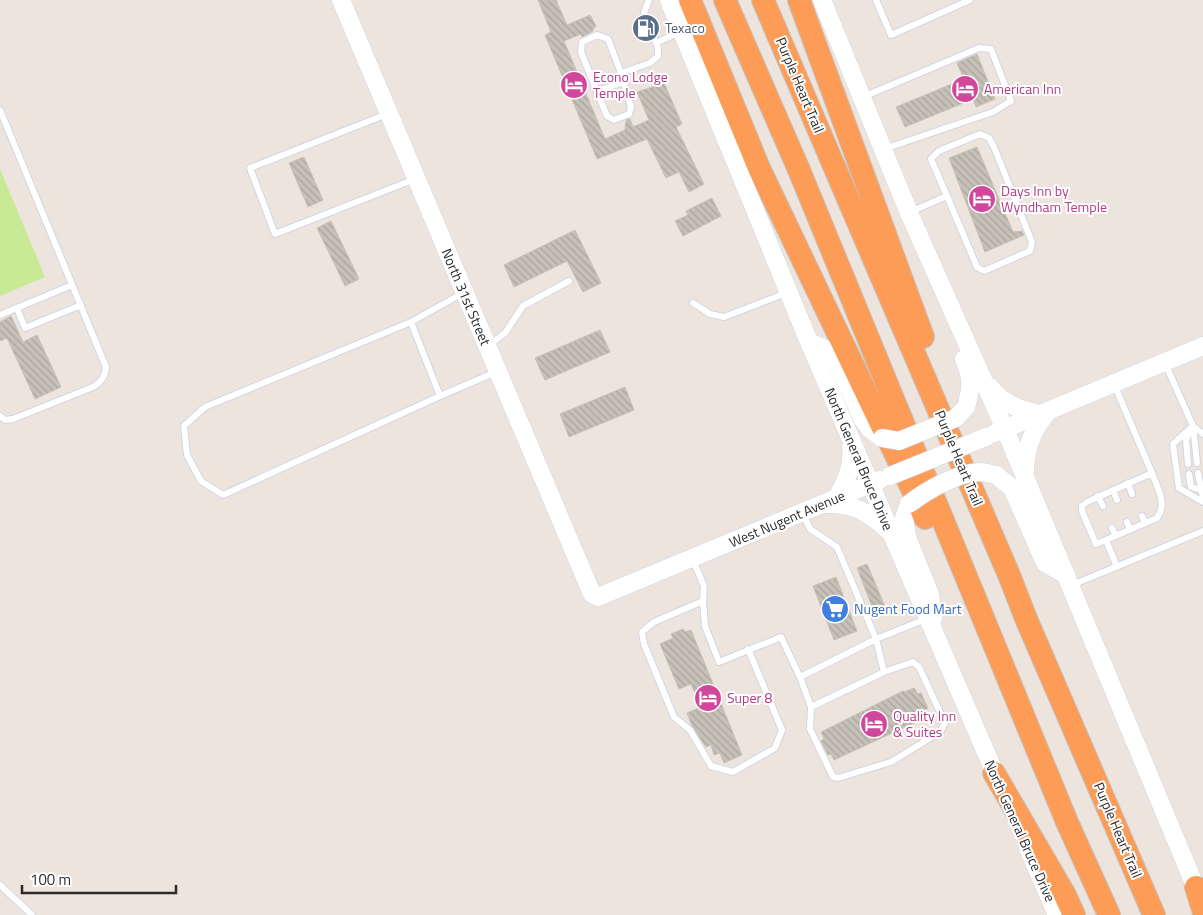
<svg xmlns="http://www.w3.org/2000/svg" width="1203" height="915" font-family="'Titillium Web',sans-serif">
<style>
.pitch{fill:#c8ea95}
.building{fill:url(#building-back-hatch);stroke:#c8c1b6}
.lines{fill:none;stroke-linecap:round;stroke-linejoin:round}
.lane-casing{stroke:#d2d6e3;stroke-width:8}
.secondary-casing{stroke:#d2d6e3;stroke-width:19}
.highway-casing{stroke:#c4c4c4;stroke-width:24}
.lane{stroke:#fff;stroke-width:6}
.secondary{stroke:#fff;stroke-width:18}
.highway{stroke:#fd9c57;stroke-width:22}
.secondary-bridge-casing{stroke:#d2d6e3;stroke-width:19;stroke-linecap:butt}
.secondary-bridge{stroke:#fff;stroke-width:18}
.labels{text-anchor:middle;stroke-width:4;stroke-linejoin:round;paint-order:stroke}
.service-label{font-size:14px;fill:#4e5e75;stroke:#fff;text-anchor:start}
.hotel-label{font-size:14px;fill:#b23c85;stroke:#fff;text-anchor:start}
.street-label{font-size:14px;fill:#2b2b2b;stroke:#fff}
.shop-label{font-size:14px;fill:#366cbe;stroke:#fff;text-anchor:start}
</style>
<defs>
<pattern id="building-back-hatch" width="6" height="6" patternUnits="userSpaceOnUse" patternTransform="scale(1.25)"><rect width="6" height="6" fill="#c5c0b8"/><path d="M-1 5l2 2M0 0l6 6M5-1l2 2" fill="none" stroke="#a9a59e"/></pattern>
</defs>
<rect width="100%" height="100%" fill="#ede5dd"/>
<path class="pitch" d="M0,169L45,277L0,296Z"/>
<path class="building" d="M538,0H556L567,25L590,15L596,26L593,29V31L582,37L581,34L564,41L605,139L625,130L626,120L630,119L633,127L649,120L637,92L664,83L682,124L676,127L704,184L689,192L679,172L666,178L647,139L597,159L545,35L551,32Z
M977,54L995,99L976,107L973,99L905,127L896,107L964,79L957,63Z
M977,147L1013,232L1022,231L1024,235L985,252L949,158Z
M304,157L323,200L308,207L289,163Z
M712,198L721,216L683,236L675,221L688,215L686,211Z
M331,221L359,279L345,286L317,228Z
M575,230L601,283L583,292L567,261L514,287L504,265Z
M11,316L23,342L37,335L61,387L35,399L7,338L0,341V322Z
M600,330L610,352L545,380L535,358Z
M625,387L634,410L569,437L560,414Z
M867,564L886,609L875,614L857,568Z
M836,577L857,631L834,640L813,586Z
M683,629L685,632L691,630L742,755L724,763L720,753L714,755L711,745L706,747L692,726L687,713L701,707L691,684L679,689L660,644L673,638L671,634Z
M914,688L918,694L921,693L928,708L925,710L927,714L917,719L918,721L834,760L831,754L828,755L821,741L824,739L821,732L903,691L904,692Z"/>
<g class="lines">
<g class="lane-casing">
<path id="lane" d="M876,0L891,35L970,0
M597,35L608,39L621,73L631,107L629,114L614,120L607,116L581,52L582,42Z
M656,43L680,32
M621,73L650,63L658,56V48L644,13L649,0
M597,91L624,82
M863,97L979,48L991,49L1011,101L993,112L884,149
M0,110L106,367C105,377 101,382 93,387L13,419L5,420L0,416
M387,114L250,168L275,234L415,179
M910,212L947,196L931,159L939,151L980,134L989,138L994,147L1032,242L1030,251L984,271L977,267L947,196
M463,293L411,322L440,396L496,372
M693,303L710,314L724,317L789,292
M17,308L25,328L81,305
M0,315L72,285
M411,322L205,407L184,426L187,455L201,481L223,495L440,396
M488,346L505,333L523,306L569,281
M1165,363L1193,426L1197,463
M1114,384L1152,473L1087,502L1082,506V511L1096,544L1106,540L1117,567
M1193,426L1173,444L1179,488L1203,502
M1193,426L1203,434
M1188,464L1186,440L1191,429
M1198,473L1203,498
M1189,474L1191,487L1201,490
M1128,483L1132,494
M1113,490L1117,500
M1098,496L1103,506
M1142,516L1145,523
M1127,522L1130,530
M1112,528L1116,536
M1106,540L1157,518C1168,503 1157,488 1152,473
M693,560L704,586L703,601L654,622L642,632L644,644L674,717L690,730L711,766L733,772L775,748L782,730L748,649
M1072,585L1203,531
M703,601L705,626L719,662L781,637L800,677L876,639L926,619
M800,677L811,707L810,729L833,777L838,778L891,762L940,732L945,723L919,667L913,662L884,672L876,639L837,547L810,529L803,514
M811,707L884,672
M0,885L32,915"/>
</g>
<g class="secondary-casing">
<path id="secondary" d="M341,0L592,594L598,597L880,480
M669,0L809,342L1000,785
M822,0L909,213L1005,429L1200,898
M809,342L833,352L863,420L870,429L882,438
M964,359C972,378 972,387 966,407
M990,387C1003,404 1020,410 1040,414
M995,433L1203,346
M1025,472C1026,445 1032,432 1048,411
M996,475L1012,488L1045,563L1066,575
M836,499C846,481 853,468 851,447
M827,504C855,504 868,512 888,530
M909,504L904,518L907,537L930,594L933,618
M1028,848L1057,915"/>
</g>
<g class="highway-casing">
<path id="highway" d="M690,0L759,168L914,493L925,518
M725,0L799,170L1067,822L1109,915
M763,0L1009,575L1027,621L1154,915
M799,0L923,337
M994,773L1065,895L1074,915
M1196,887L1203,910"/>
</g>
<use href="#lane" class="lane"/>
<use href="#secondary" class="secondary"/>
<use href="#highway" class="highway"/>
<g class="secondary-bridge-casing">
<path id="secondary-bridge" d="M882,438L899,441L956,418L966,407
M890,476L986,437
M909,504C927,490 957,473 980,472C985,472 991,474 996,475"/>
</g>
<use href="#secondary-bridge" class="secondary-bridge"/>
</g>
<defs>
<g id="fuel-disc" transform="scale(1.4375)"><circle r="9.5" fill="#5c6f8a" stroke="#fff"/><path d="M-5.5-6h7V0h2V4h1.3V-2.5L3-4.5l.8-.8L6-3V5H2.5V1h-1V6h-7ZM-4.2-4.7v3.2H.2V-4.7Z" fill="#fff"/></g>
<g id="hotel-disc" transform="scale(1.4375)"><circle r="9.5" fill="#d1479c" stroke="#fff"/><path d="M-6-4.5h1.5V1H6V5H4.5V3h-9V5H-6ZM-4 0a1.8 1.8 0 1 1 3.6 0ZM.5 0V-2.5h3Q6-2.5 6 0Z" fill="#fff"/></g>
<g id="supermarket-disc" transform="scale(1.4375)"><circle r="9.5" fill="#3f7fe0" stroke="#fff"/><path d="M-6-5.5h2.5l.6 2H6L4.5 2H-2.5L-4.4-4H-6ZM-1.5 3.2a1.3 1.3 0 1 0 .1 0ZM3 3.2a1.3 1.3 0 1 0 .1 0Z" fill="#fff"/></g>
</defs>
<g fill-rule="evenodd">
<use href="#fuel-disc" x="646" y="28"/>
<use href="#hotel-disc" x="574" y="85"/>
<use href="#hotel-disc" x="965" y="89"/>
<use href="#hotel-disc" x="982" y="199"/>
<use href="#supermarket-disc" x="835" y="609"/>
<use href="#hotel-disc" x="708" y="698"/>
<use href="#hotel-disc" x="874" y="724"/>
</g>
<g class="labels">
<g class="service-label">
<text x="665" y="33">Texaco</text>
</g>
<g class="hotel-label">
<text x="593" y="82">Econo Lodge<tspan x="593" dy="16">Temple</tspan></text>
<text x="984" y="94">American Inn</text>
<text x="1001" y="196">Days Inn by<tspan x="1001" dy="16">Wyndham Temple</tspan></text>
<text x="727" y="703">Super 8</text>
<text x="893" y="721">Quality Inn<tspan x="893" dy="16">&amp; Suites</tspan></text>
</g>
<g class="street-label">
<text transform="translate(800 85) rotate(67)" y="5">Purple Heart Trail</text>
<text transform="translate(466 297) rotate(67)" y="5">North 31st Street</text>
<text transform="translate(959 458) rotate(67)" y="5">Purple Heart Trail</text>
<text transform="translate(859 459) rotate(67)" y="5">North General Bruce Drive</text>
<text transform="translate(787 519) rotate(-23)" y="5">West Nugent Avenue</text>
<text transform="translate(1118 830) rotate(67)" y="5">Purple Heart Trail</text>
<text transform="translate(1020 831) rotate(66)" y="5">North General Bruce Drive</text>
</g>
<g class="shop-label">
<text x="854" y="614">Nugent Food Mart</text>
</g>
</g>
<path d="M22 885v8h154v-8" fill="none" stroke="#2b2b2b" stroke-width="2.5"/>
<text x="30" y="885" font-size="15" fill="#2b2b2b" stroke="#ffffff" stroke-width="4" paint-order="stroke">100 m</text>
</svg>
